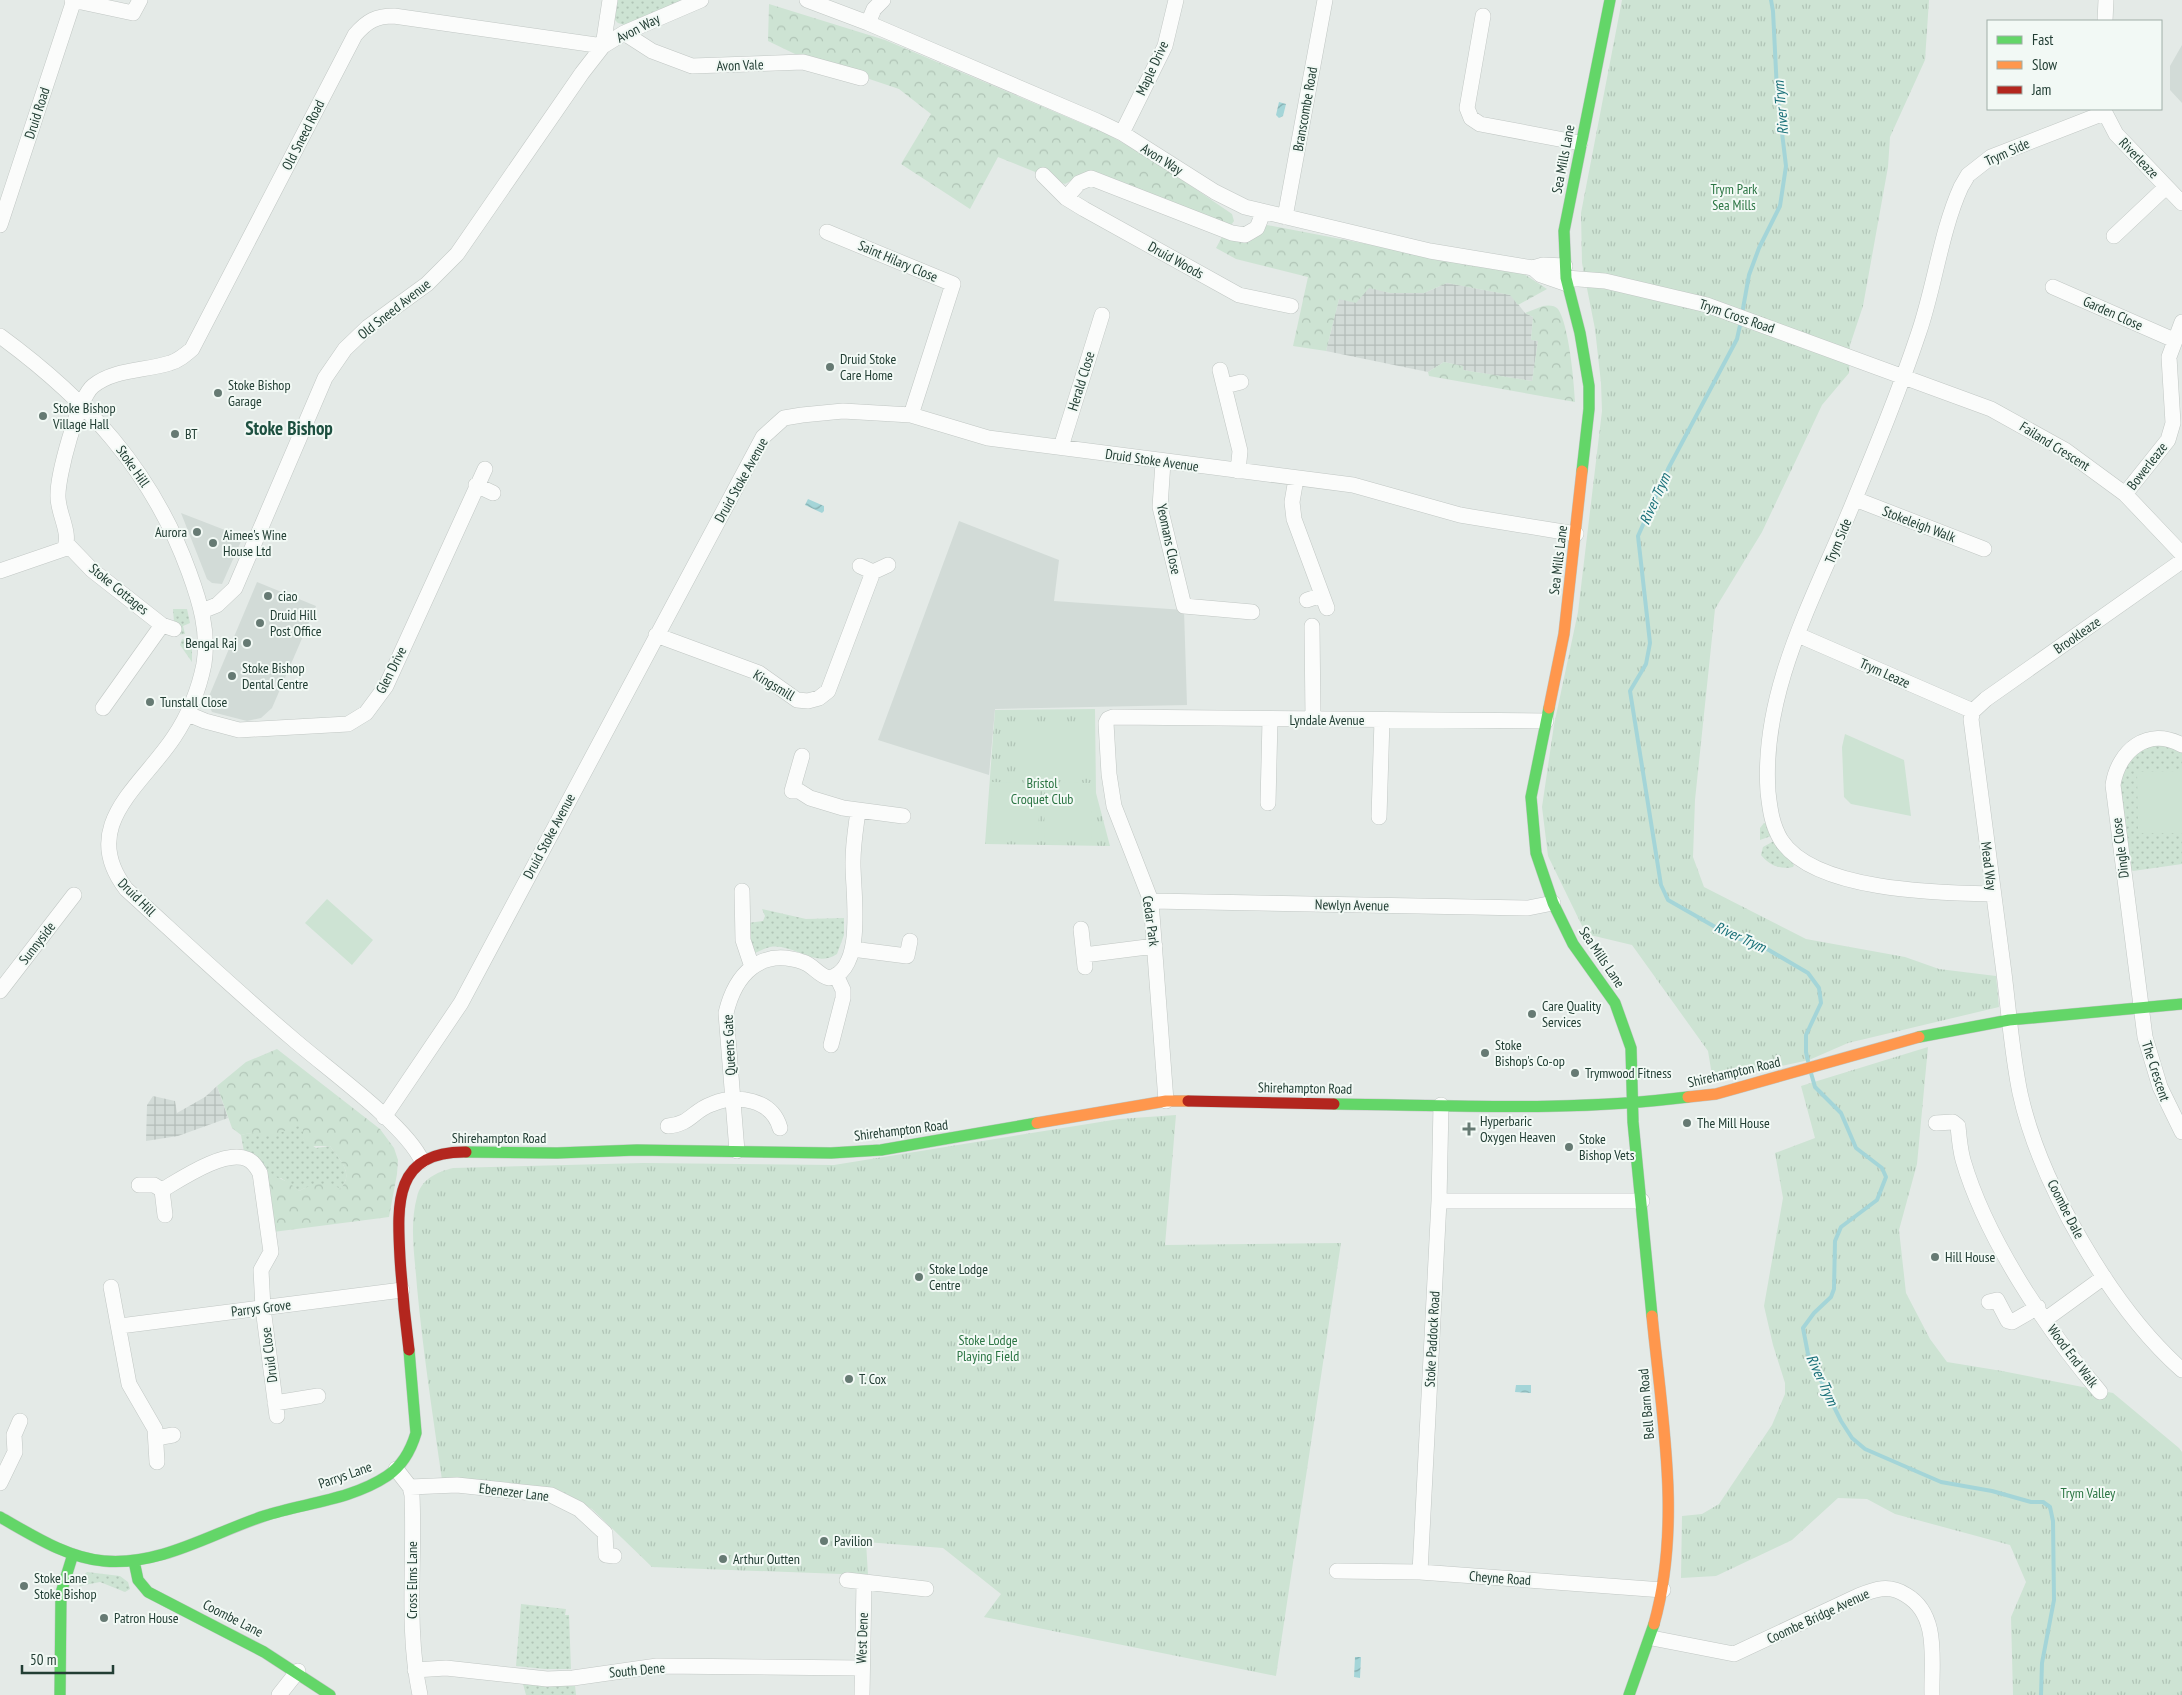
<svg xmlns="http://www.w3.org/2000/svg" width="2182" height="1695" font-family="'PT Sans Narrow',sans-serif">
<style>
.built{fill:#d2dbd7}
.industrial{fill:url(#industrial-grid)}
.grass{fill:url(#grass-dots)}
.forest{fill:url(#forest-crowns)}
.park{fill:url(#park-tufts)}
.garden{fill:#cde3d3}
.water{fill:url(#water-waves)}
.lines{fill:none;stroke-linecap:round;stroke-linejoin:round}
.stream{stroke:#a4d5d8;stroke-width:4}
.street-casing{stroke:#c1c7c4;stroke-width:16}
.fast-casing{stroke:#c0c7c4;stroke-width:12}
.slow-casing{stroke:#c0c7c4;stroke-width:12}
.jam-casing{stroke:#c0c7c4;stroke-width:12}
.street{stroke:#fbfcfb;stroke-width:15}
.fast{stroke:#63d668;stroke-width:11}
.slow{stroke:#ff974d;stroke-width:11}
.jam{stroke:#b3261e;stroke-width:11}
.poi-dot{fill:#667a73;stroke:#f2f9f5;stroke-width:2}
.labels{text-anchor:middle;stroke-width:4;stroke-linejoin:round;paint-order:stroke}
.street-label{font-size:14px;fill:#223e34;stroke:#f2f9f5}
.park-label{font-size:14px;fill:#2b7543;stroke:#f2f9f5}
.poi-label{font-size:14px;fill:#223e34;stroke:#f2f9f5;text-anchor:start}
.water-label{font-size:15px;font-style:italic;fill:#1b717a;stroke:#f2f9f5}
.district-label{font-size:19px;font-weight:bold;fill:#1d5040;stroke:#f2f9f5}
</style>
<defs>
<pattern id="industrial-grid" width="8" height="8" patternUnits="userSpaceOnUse" patternTransform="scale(1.25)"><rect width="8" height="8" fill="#d2dbd7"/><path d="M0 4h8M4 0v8" fill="none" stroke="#b4bdb9"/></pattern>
<pattern id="grass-dots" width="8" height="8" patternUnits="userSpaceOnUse" patternTransform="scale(1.25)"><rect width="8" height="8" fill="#cde3d3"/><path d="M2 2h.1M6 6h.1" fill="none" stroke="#b0c4b6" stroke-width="1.8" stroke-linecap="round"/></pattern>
<pattern id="forest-crowns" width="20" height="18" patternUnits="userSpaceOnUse" patternTransform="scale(1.25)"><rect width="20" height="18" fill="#cde3d3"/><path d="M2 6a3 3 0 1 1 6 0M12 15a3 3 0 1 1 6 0" fill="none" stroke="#b0c4b6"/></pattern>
<pattern id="park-tufts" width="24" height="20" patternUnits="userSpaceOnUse" patternTransform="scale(1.25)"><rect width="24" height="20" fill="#cde3d3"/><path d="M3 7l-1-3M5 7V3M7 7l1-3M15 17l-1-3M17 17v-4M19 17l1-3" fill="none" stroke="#b0c4b6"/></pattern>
<pattern id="water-waves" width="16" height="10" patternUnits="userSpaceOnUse" patternTransform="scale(1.25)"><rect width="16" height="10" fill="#a4d5d8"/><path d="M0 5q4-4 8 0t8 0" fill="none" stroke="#85aeb0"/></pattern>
</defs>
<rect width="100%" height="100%" fill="#e4eae7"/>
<path class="built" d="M2182,45V103L2170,90V66Z
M181,513L243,537L222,584L212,583L207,579Z
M959,521L1059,560L1054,601L1184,610L1187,705L995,709L989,775L878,740Z
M257,582L316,606L272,708L261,718L247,721L212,712L207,701Z"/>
<path class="industrial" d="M1447,283L1511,295L1525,313L1533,317L1531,340L1538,341L1532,381L1462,370L1463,366L1444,362L1428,372L1326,351L1339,299L1369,287L1390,293H1424Z
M217,1086L228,1118L178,1136L146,1141L147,1105L153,1096L175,1101L177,1113L205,1097Z"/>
<path class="grass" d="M616,0H678L683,1L628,26L618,23L613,18Z
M173,609H187L190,623L183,626L185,634L175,635Z
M182,639L192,642V662L180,645Z
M2152,744L2182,750V864L2133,871L2129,868C2125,840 2110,787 2127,763C2133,754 2142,749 2152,744Z
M1764,823L1767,824L1771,836L1760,840V828Z
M1774,841L1794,865L1793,867C1780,870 1769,865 1761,855L1763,847Z
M762,909L806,919L844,918V935L837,954C814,969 794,943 770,947C765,948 760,951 755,953L750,944L748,923L763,921L765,916Z
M294,1125L303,1126V1139L316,1148L330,1146C340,1160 355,1174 340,1189L305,1188L299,1191L281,1178L265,1186L244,1152L241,1135C261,1130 275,1136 294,1125Z
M87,1572L120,1576L128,1582L130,1589L125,1592L100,1582L80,1586L76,1582Z
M521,1604L566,1609L565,1615H569L571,1669H545L516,1666Z
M523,1684L575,1685L576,1695H526Z"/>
<path class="forest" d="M769,4L885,40L1107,134L1153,160L1232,214L1234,221L1229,228L1085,173L1065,184L998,157L970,209L901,164L931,114L899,89L795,54L768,41Z
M1267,225L1524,274L1547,289L1518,305L1510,295L1447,283L1424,293H1390L1369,288L1356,303L1339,299L1326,351L1293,346L1308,277L1236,259L1216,248L1222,237L1261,232Z
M1543,306C1548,305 1555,305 1558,309C1569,325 1574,382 1575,402L1429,376L1428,372L1444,362L1463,366V370L1532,381L1538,341L1531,340L1533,317L1525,313Z
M277,1049L380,1129L394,1148L398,1160L397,1174L389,1217L273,1232L265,1186L274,1176L288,1182L299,1191C312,1184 329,1180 340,1189C355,1174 340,1160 330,1146H309L303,1139V1126C291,1125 284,1133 273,1135C260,1136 257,1131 241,1135L232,1128L217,1086L246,1062Z"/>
<path class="park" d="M1622,0H1929L1925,60L1890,137L1888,167L1863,306L1850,345L1849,373L1822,405L1762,532L1715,609L1695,800L1693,857L1704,887L1806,939L1905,957L1939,969L1996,976L1999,1007L1848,1043L1809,1060L1713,1081L1708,1051L1632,945L1586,934L1548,856L1542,807L1554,725L1578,612L1602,411L1601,383L1595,329L1582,263L1581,213Z
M1095,709L1096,793L1110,846L985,844L995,710Z
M1928,1047L1917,1164L1899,1230L1906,1293L1930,1339L1947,1362L2002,1371L2113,1393L2179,1448L2182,1452V1695H2013L2011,1617L2026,1582L2010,1545L1895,1514L1867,1499L1838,1498L1792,1540L1716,1576L1681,1578L1682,1516L1702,1514L1719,1504L1772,1425L1785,1394V1383L1773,1345L1764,1306L1783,1198L1775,1153L1815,1138L1801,1086Z
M1176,1115L1165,1245L1341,1243L1276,1676L984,1617L1001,1594L943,1548L866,1542L868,1575L652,1567L592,1509L561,1491L442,1480C433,1416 423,1352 417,1287C415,1258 409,1226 417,1197C421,1179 437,1172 453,1168L643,1163L834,1165L1119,1119Z"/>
<path class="garden" d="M1021,727H1091V778H1021Z
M1845,734L1904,760L1911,816L1851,804L1844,797L1842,747Z
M2182,771V833H2138L2137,772Z
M992,782L1040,783L1038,841L990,840Z
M1045,782L1092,783L1091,841L1044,840Z
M327,899L373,940L352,965L305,923Z"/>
<path class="water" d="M1279,102L1286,104L1283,116L1279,118L1276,115Z
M808,499L824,506V511L822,513L805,505Z
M1516,1385H1531V1393L1515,1392Z
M1355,1657H1361L1360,1678L1354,1677Z"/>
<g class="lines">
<path class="stream" d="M1742,314L1749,275L1759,248L1780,206L1786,166L1777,91L1773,11L1771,0
M1741,321L1737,339L1668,469L1638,536L1650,643L1646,664L1630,691L1661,885L1668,900L1731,936L1762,946L1808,973L1819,988L1821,1003L1806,1035V1052L1808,1061
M1811,1073L1815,1087L1841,1113L1856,1148L1882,1168L1886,1177L1877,1200L1841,1227L1835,1241L1834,1289L1831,1297L1814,1313L1803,1328L1808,1354L1841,1421L1852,1438L1865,1449L1941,1482L1992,1491L2031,1502H2043L2050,1507L2053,1521L2054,1600L2042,1663L2041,1695"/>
<g class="street-casing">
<path id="street" d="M72,0L133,13L140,0
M807,0L868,23L1097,121L1122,133L1215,192L1245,207L1430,251L1533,268L1543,265L1565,266
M1483,16L1467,108L1471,118L1480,124L1580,143
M2105,21L2106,0
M868,23L874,9L883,0
M624,33L652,51L692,66L803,62L861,78
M603,46L610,0
M2103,109L2116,134L2182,203
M1122,133L1165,46L1176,0
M1043,175L1066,198L1084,209L1239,295L1291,306
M1066,198L1079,183L1091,178L1232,233L1245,235L1257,228L1263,213
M1285,217L1325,0
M0,225L74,0
M827,232L953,284L911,415
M2114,236L2166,187
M1533,268L1541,275L1567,284
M1566,278L1605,281L1707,305L1991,409L2065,450L2125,494L2182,554
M2053,287L2174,340
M0,336C86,399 152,470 189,572C200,602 209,631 204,664C199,689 188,716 174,737C141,787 78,826 126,889C181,939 236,991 293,1039C326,1068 405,1124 422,1161
M1220,370L1240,451L1238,471
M1225,386L1241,382
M1061,447L1102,315
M1163,462L1160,507L1184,606L1252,612
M1296,479L1292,502L1294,519L1327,608
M476,485L493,493
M2125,494L2168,440L2173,423L2169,357L2182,322
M1855,499L1984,549
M67,544L92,570L162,625L174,629
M2182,561L1986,699L1973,711L1971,719C1982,804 1993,889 2004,973C2009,1013 2012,1054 2020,1093C2040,1184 2112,1308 2182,1370
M860,566L873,572L888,565
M0,571L64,549C72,534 58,514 58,497C57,477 78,398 93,386C114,369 145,371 170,363C178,361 185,355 192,349L355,35C367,21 376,16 394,16L603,46
M1307,600L1322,595
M202,611L217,605L235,588L325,378L345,349L368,327L427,284L457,254L582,73L603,46L624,33L701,0
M1312,626L1313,719
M656,635L759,673L797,700L808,701L819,698L828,691L873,572
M1798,635L1973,711
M103,708L162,625
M188,714L205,721L239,730L348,724L366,713L386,686L485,469
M2182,745C2148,726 2118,751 2113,785L2145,1037L2160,1087L2182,1132
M802,756L792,791H799L810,798L843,808L903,816
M1268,803L1270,720
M1379,817L1382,720
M742,891L743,940L752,967
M1993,894C1938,893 1814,891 1781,840C1772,825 1770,810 1768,792C1761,691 1814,598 1851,508C1875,450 1899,392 1919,332C1935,285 1941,231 1961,187L1968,175L1991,157L2104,113
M1151,901L1528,908L1553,903
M1081,929L1085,967
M852,949L907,956L910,941
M1084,955L1155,946
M0,991L74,895
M831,1045L843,998V990L836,975
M1166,1101L1151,901L1114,806L1109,774L1106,723L1108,719L1113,717L1546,721
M384,1117L461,1003L763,437L784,418L802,415L843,411L911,415L988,438L1353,485L1460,515L1576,534
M1936,1123L1953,1122L1958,1126C1959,1137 1960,1149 1963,1160C1986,1239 2047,1330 2100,1392
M668,1126C691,1124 692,1111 712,1104C737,1094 772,1099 780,1128
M737,1151L726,1013C735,975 760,947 803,962C813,965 819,976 829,978C867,970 852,888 853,861C853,844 856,827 858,811
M139,1185H154L162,1190L165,1215
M162,1190C181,1179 225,1149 247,1159C254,1162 257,1168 260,1173L271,1252L261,1270L263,1308L277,1416
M1439,1201H1642
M111,1287L129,1384L155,1429L157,1462
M1989,1302L1997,1300L2008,1321L2012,1322L2038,1307
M2046,1319L2104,1277
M120,1326L402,1290
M275,1403L318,1396
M156,1438L173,1435
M396,1469L410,1487L412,1495C415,1562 406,1629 420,1695
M0,1483L15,1452L14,1435L20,1421
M410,1487L457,1485L551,1495L579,1509L605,1533L606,1555L614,1556
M1337,1571L1420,1572L1663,1590
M1420,1572L1439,1201L1441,1105
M847,1580L926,1589
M1652,1638L1734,1654L1858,1596C1875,1589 1889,1584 1906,1595C1940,1615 1931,1661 1932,1695
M415,1670L446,1668L547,1679L573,1678L657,1666L861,1668
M279,1695L298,1671
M862,1695L864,1582"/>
</g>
<g class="fast-casing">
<path id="fast" d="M1582,471L1589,409V386L1580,333L1566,278L1564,231L1610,0
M1549,708L1531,797L1536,853L1553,903L1573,944L1615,1003L1631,1048L1633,1122L1652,1316
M1919,1037L2009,1020L2182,1004
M1334,1104C1452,1105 1570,1112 1688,1097
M466,1152L557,1153L637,1150L831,1153L881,1150L1037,1123
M0,1517C32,1535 67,1558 104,1561C161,1566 212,1533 264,1516C304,1503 351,1500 387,1476C402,1466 411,1450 416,1433L409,1350
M134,1561L138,1580L148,1592L264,1652L330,1695
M60,1695L61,1593L73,1554
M1629,1695L1654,1624"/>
</g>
<g class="slow-casing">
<path id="slow" d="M1549,708L1564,634L1582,471
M1688,1097L1716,1094L1919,1037
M1037,1123L1166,1101H1188
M1652,1316C1662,1418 1682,1524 1654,1624"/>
</g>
<g class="jam-casing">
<path id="jam" d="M1188,1101L1334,1104
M409,1350C405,1319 402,1289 400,1258C397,1203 394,1151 466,1152"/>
</g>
<use href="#street" class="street"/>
<use href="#fast" class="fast"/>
<use href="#slow" class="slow"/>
<use href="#jam" class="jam"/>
</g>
<g class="poi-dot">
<circle cx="830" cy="367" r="5"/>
<circle cx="218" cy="393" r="5"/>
<circle cx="43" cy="416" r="5"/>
<circle cx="175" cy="434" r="5"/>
<circle cx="197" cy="532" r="5"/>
<circle cx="213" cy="543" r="5"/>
<circle cx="268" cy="596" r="5"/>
<circle cx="260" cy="623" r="5"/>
<circle cx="247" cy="643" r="5"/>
<circle cx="232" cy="676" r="5"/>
<circle cx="150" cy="702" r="5"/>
<circle cx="1532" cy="1014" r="5"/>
<circle cx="1485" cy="1053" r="5"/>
<circle cx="1575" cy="1073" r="5"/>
<circle cx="1687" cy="1123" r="5"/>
<path d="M1466.5 1121.5h5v5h5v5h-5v5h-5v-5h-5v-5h5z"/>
<circle cx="1569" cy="1147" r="5"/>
<circle cx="1935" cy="1257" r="5"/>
<circle cx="919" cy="1277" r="5"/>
<circle cx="849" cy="1379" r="5"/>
<circle cx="824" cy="1541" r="5"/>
<circle cx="723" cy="1559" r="5"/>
<circle cx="24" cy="1586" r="5"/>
<circle cx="104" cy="1618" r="5"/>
</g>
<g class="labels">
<g class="street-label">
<text transform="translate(638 28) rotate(-27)" y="5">Avon Way</text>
<text transform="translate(740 65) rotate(-2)" y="5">Avon Vale</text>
<text transform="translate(1152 68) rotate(-65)" y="5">Maple Drive</text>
<text transform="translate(1305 109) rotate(-80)" y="5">Branscombe Road</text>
<text transform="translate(37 113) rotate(-72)" y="5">Druid Road</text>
<text transform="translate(303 135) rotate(-63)" y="5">Old Sneed Road</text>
<text transform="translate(2007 152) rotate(-24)" y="5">Trym Side</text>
<text transform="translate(2139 158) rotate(46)" y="5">Riverleaze</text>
<text transform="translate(1162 159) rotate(32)" y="5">Avon Way</text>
<text transform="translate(1563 159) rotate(-79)" y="5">Sea Mills Lane</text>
<text transform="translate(1176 260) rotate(29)" y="5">Druid Woods</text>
<text transform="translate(898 261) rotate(23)" y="5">Saint Hilary Close</text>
<text transform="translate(394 309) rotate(-38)" y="5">Old Sneed Avenue</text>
<text transform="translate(2113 313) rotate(24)" y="5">Garden Close</text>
<text transform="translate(1737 316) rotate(19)" y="5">Trym Cross Road</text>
<text transform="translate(1081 381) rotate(-73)" y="5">Herald Close</text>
<text transform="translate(2055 446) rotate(32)" y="5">Failand Crescent</text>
<text transform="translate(1152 460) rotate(8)" y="5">Druid Stoke Avenue</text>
<text transform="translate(133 466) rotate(55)" y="5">Stoke Hill</text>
<text transform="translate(2147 466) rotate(-52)" y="5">Bowerleaze</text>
<text transform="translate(741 480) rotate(-61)" y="5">Druid Stoke Avenue</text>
<text transform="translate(1919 524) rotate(21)" y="5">Stokeleigh Walk</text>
<text transform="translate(1169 539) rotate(78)" y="5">Yeomans Close</text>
<text transform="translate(1838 541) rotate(-67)" y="5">Trym Side</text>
<text transform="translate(1558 560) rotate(-83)" y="5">Sea Mills Lane</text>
<text transform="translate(119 589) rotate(39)" y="5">Stoke Cottages</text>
<text transform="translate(2077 635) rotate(-35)" y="5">Brookleaze</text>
<text transform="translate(391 670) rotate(-63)" y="5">Glen Drive</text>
<text transform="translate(1885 673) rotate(24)" y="5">Trym Leaze</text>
<text transform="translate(774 685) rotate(31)" y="5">Kingsmill</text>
<text x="1327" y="725">Lyndale Avenue</text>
<text transform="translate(549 836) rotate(-62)" y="5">Druid Stoke Avenue</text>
<text transform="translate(2120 848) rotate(-97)" y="5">Dingle Close</text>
<text transform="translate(1989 866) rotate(83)" y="5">Mead Way</text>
<text transform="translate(137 897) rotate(45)" y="5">Druid Hill</text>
<text transform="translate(1352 905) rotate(1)" y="5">Newlyn Avenue</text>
<text transform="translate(1151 921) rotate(82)" y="5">Cedar Park</text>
<text transform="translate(37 943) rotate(-52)" y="5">Sunnyside</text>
<text transform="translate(1602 957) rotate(56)" y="5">Sea Mills Lane</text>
<text transform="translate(729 1045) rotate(-93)" y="5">Queens Gate</text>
<text transform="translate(2156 1071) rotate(72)" y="5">The Crescent</text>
<text transform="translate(1734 1072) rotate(-13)" y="5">Shirehampton Road</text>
<text transform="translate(1305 1088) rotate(1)" y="5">Shirehampton Road</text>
<text transform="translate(901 1130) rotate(-7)" y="5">Shirehampton Road</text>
<text x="499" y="1143">Shirehampton Road</text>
<text transform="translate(2066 1209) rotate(63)" y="5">Coombe Dale</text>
<text transform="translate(261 1308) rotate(-7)" y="5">Parrys Grove</text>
<text transform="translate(1432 1339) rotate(-87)" y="5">Stoke Paddock Road</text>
<text transform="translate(269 1355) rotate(-97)" y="5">Druid Close</text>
<text transform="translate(2073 1356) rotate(53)" y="5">Wood End Walk</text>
<text transform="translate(1646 1404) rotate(-95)" y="5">Bell Barn Road</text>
<text transform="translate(345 1475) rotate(-19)" y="5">Parrys Lane</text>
<text transform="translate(514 1492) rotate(7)" y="5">Ebenezer Lane</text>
<text transform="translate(1500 1578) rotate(4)" y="5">Cheyne Road</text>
<text transform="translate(412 1580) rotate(-90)" y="5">Cross Elms Lane</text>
<text transform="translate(1818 1616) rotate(-25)" y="5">Coombe Bridge Avenue</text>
<text transform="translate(233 1618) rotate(27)" y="5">Coombe Lane</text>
<text transform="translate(862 1638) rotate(-88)" y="5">West Dene</text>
<text transform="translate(637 1670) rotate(-5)" y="5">South Dene</text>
</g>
<g class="park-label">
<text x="1734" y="194">Trym Park<tspan x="1734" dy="16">Sea Mills</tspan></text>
<text x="1042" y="788">Bristol<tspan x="1042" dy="16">Croquet Club</tspan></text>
<text x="988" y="1345">Stoke Lodge<tspan x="988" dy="16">Playing Field</tspan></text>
<text x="2088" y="1498">Trym Valley</text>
</g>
<g class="poi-label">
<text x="840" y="364">Druid Stoke<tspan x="840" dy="16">Care Home</tspan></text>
<text x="228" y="390">Stoke Bishop<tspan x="228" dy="16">Garage</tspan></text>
<text x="53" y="413">Stoke Bishop<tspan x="53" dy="16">Village Hall</tspan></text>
<text x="185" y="439">BT</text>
<text x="187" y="537" text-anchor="end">Aurora</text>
<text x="223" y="540">Aimee's Wine<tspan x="223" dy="16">House Ltd</tspan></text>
<text x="278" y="601">ciao</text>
<text x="270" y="620">Druid Hill<tspan x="270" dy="16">Post Office</tspan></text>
<text x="237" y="648" text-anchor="end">Bengal Raj</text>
<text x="242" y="673">Stoke Bishop<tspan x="242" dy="16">Dental Centre</tspan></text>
<text x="160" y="707">Tunstall Close</text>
<text x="1542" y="1011">Care Quality<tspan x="1542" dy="16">Services</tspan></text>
<text x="1495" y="1050">Stoke<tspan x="1495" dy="16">Bishop's Co-op</tspan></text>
<text x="1585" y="1078">Trymwood Fitness</text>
<text x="1480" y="1126">Hyperbaric<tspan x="1480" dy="16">Oxygen Heaven</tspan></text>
<text x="1697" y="1128">The Mill House</text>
<text x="1579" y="1144">Stoke<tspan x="1579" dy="16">Bishop Vets</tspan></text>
<text x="1945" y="1262">Hill House</text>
<text x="929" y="1274">Stoke Lodge<tspan x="929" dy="16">Centre</tspan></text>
<text x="859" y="1384">T. Cox</text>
<text x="834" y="1546">Pavilion</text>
<text x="733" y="1564">Arthur Outten</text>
<text x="34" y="1583">Stoke Lane<tspan x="34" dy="16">Stoke Bishop</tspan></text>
<text x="114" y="1623">Patron House</text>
</g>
<g class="water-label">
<text transform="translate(1781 108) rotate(-95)" y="5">River Trym</text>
<text transform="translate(1655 499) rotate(-66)" y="5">River Trym</text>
<text transform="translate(1740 937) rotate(24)" y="5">River Trym</text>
<text transform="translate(1822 1380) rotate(65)" y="5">River Trym</text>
</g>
<g class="district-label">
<text x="289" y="435">Stoke Bishop</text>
</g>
</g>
<rect x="1987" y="20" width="175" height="90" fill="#f2f9f5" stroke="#9faea8"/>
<rect x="1997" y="36" width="25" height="8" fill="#63d668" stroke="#9faea8"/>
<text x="2032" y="45" font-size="15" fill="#223e34">Fast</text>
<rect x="1997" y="61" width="25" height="8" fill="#ff974d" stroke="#9faea8"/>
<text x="2032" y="70" font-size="15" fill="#223e34">Slow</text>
<rect x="1997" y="86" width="25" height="8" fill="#b3261e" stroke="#9faea8"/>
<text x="2032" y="95" font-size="15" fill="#223e34">Jam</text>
<path d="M22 1665v8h91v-8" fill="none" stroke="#223e34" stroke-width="2.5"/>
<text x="30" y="1665" font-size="15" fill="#223e34" stroke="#f2f9f5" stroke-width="4" paint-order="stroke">50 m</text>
</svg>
